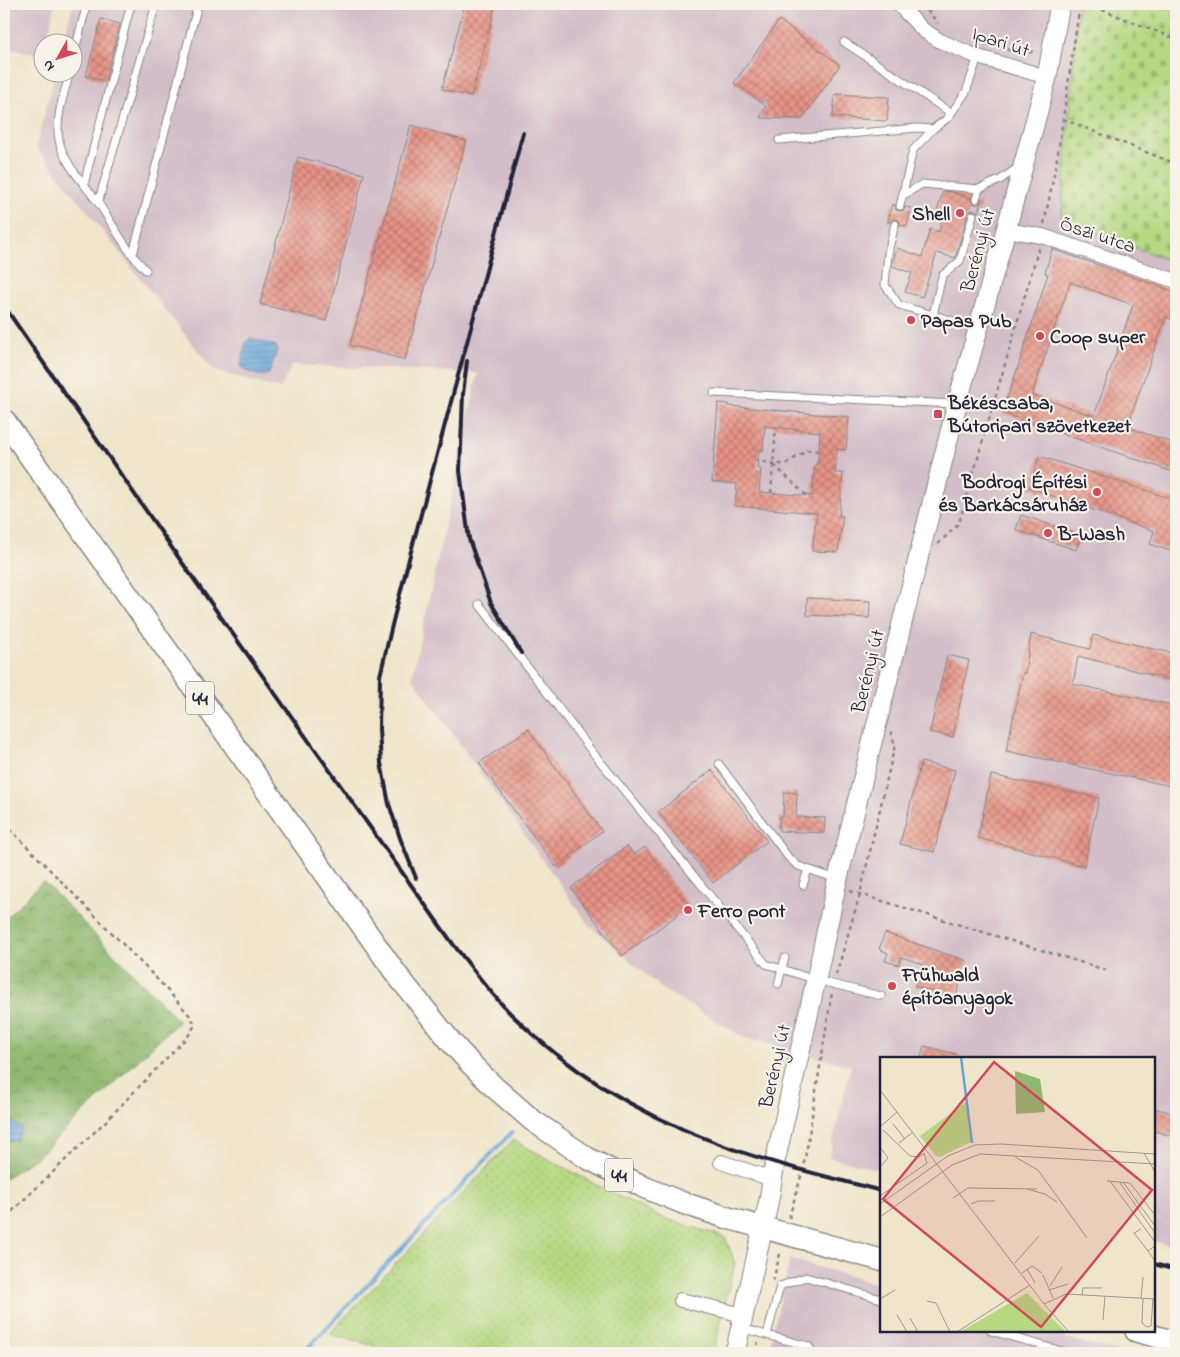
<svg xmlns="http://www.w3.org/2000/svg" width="1180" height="1357" font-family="'Indie Flower',sans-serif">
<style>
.industrial{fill:#d2bdc8}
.grass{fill:url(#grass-dots);stroke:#6c7d5e}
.forest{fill:url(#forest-crowns);stroke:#596d55}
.cemetery{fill:url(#cemetery-stones);stroke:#6c7d5e}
.water{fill:url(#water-rules);stroke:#44648a}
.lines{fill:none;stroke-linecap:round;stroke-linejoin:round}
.stream{stroke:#66a5d9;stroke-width:4}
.building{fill:url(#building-cross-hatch);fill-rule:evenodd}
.lane-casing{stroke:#888482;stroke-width:9}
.street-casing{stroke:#888482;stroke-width:16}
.secondary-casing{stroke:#888482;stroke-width:21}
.primary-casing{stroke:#888482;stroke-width:24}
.path{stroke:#888482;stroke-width:2.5;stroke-dasharray:4 4;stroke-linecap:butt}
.lane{stroke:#fff;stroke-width:7}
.street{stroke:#fff;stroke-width:14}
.secondary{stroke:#fff;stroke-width:19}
.primary{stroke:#fff;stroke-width:21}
.rail{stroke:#22223b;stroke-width:4}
.poi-dot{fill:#d1495b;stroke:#f7f3e8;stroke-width:2}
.labels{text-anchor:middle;stroke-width:4.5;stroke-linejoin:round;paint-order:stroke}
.shield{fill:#f7f3e8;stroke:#62616f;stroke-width:1}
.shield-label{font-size:19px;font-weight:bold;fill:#22223b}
.street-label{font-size:20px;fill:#22223b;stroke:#f7f3e8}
.poi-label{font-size:20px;font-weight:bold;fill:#22223b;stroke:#f7f3e8;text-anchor:start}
.inset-river{fill:none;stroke:#66a5d9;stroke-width:2.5}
.inset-road{fill:none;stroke:#9d9791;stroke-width:1}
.view{fill:#d1495b;fill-opacity:0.15;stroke:#d1495b;stroke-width:2.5}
.inset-edge{fill:none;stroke:#22223b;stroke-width:2.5}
</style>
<defs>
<pattern id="grass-dots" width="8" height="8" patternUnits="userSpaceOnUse" patternTransform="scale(1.25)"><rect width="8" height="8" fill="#b5d881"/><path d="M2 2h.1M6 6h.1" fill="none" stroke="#9bb970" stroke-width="1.8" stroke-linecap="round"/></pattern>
<pattern id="forest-crowns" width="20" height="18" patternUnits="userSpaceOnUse" patternTransform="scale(1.25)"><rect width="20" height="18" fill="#90b86f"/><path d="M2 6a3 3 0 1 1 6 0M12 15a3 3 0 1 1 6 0" fill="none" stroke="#75955c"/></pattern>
<pattern id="cemetery-stones" width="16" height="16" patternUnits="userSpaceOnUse" patternTransform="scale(1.25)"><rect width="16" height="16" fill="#b5d881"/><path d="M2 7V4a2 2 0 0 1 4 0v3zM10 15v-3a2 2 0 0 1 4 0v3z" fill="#9bb970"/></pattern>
<pattern id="water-rules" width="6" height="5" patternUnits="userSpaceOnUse" patternTransform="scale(1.25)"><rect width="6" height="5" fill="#66a5d9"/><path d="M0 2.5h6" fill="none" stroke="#5486b1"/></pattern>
<pattern id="building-cross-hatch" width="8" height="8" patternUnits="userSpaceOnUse" patternTransform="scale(1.25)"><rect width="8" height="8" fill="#e79386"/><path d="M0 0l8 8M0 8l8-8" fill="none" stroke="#bb786f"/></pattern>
</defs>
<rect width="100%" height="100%" fill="#f7f3e8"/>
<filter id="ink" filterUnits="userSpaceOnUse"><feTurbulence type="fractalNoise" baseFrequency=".02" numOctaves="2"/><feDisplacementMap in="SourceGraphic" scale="10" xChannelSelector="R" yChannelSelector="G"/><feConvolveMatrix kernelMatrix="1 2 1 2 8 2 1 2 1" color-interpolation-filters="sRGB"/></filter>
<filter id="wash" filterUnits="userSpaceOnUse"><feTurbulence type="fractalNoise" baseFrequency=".0096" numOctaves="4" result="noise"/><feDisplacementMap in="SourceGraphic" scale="20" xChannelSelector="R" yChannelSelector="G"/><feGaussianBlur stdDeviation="1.12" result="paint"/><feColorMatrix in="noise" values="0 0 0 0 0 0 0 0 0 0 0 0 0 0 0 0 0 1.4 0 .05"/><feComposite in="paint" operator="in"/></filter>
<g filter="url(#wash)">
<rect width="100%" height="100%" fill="#efe5ca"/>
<path class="industrial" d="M4,4H55L46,42H42V56L4,47Z
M73,4H1078L1061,219L1176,263V1247L1154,1241V1058H881V1170L829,1157L851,1066L745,1038L662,989L589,925L412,677L478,373L292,365L280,389L214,371L36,147L55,73L72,72V42H63Z
M790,1259L881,1285V1331H1042L1121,1353H768Z"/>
<path class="grass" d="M513,1140L604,1189L663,1218L725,1237L735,1263L713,1353H402L329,1334Z"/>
<path class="forest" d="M43,881L179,1021L37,1157L4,1179V920Z"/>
<path class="cemetery" d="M1078,4H1176V263L1061,219Z"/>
<path class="water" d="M250,338L276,346L277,350L269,374C261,378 247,373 241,366L246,342Z
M4,1118L22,1128L17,1140L4,1142Z"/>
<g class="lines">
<path class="stream" d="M303,1353L512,1132"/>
</g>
<g id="blocks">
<path class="building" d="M465,4H496L471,97L442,89Z
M101,19L120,24L105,81L86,76Z
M779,20L840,65L802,119L760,118L766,106L734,83Z
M835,94L889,97L887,121L833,117Z
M411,125L466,141L405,360L350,345Z
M298,157L364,174L326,321L260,304Z
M943,191L952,192L971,198L972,202L975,204H978L981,201L978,212L975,210H972L968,213L955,258L937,253L922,297L905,292L912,273L892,266L893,262L897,248L922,257L930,229L939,232L943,212L937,211Z
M892,204L895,205L896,210L899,211L904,210L905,207L911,208L907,226L900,225L899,221L896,219L892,220L890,222H888Z
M1052,249L1176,292V321L1166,317L1127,427L1176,444V473L1002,413L1011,388L1048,274L1045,273ZM1070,282L1133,305L1094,416L1032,395Z
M718,403L729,404V406L849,417L846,450L837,449L835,473H843L839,516H843L838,552L812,551L817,513L735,506L737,484L712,482ZM765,426L820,432L818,464H815L812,496L759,492L761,469L757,468L759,449L763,450Z
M1039,456L1176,500V553L1150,544L1154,531L1030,488Z
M1021,515L1081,535L1076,550L1016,530Z
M807,598L870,601L869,618L807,615Z
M1031,634L1090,649L1093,635L1176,654V681L1078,656L1073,684L1176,706V759L1173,773L1176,774V787L1006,751L1023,673H1025Z
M947,655L969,660L953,737L930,732Z
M528,729L602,831L556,867L479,763Z
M921,762L955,770L934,852L900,844Z
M712,770L767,841L713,883L658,812Z
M991,775L1099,798L1084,866L978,838Z
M784,792L797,793L796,817L825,818L824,833L779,831V817H783Z
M627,846L634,855L645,847L689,906L622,956L571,888Z
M885,933L967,961L955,999L915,986L923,964L901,957L899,965L885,961L888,953L879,949Z
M924,1046L959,1055L958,1058H921Z
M1154,1108L1176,1114V1137L1154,1131Z"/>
</g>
</g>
<g filter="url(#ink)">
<use href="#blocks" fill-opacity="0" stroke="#888482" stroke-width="1"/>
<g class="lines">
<g class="lane-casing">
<path id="lane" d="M844,42L951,113
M72,61L87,4
M70,72C64,94 55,118 59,140C63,163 86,186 99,204C114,226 127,252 146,270
M779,140L917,128L933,129
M84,184L131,4
M902,196L922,184L979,189
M976,199L979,189L1000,180L1020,166
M98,203L156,4
M900,206L913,150L933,129L948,118L966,92L978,57
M895,224L888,253L885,285L899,305L978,328
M133,254L198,4
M933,315L942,276L960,261L973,215
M714,393L956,404
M479,604L590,749L766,964L816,980L881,996
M719,764L788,857L798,866L837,879
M803,885L808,869
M778,984L785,958
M741,1328L808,1346L814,1353
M991,1331L1069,1353
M767,1335L780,1286L806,1277L881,1299"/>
</g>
<g class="street-casing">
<path id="street" d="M898,4L923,30L940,41L978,57L1047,77
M1006,230L1042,236L1176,281
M721,1162L772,1179
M681,1300L743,1315"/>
</g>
<g class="secondary-casing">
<path id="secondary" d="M735,1353L769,1200L775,1162L816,980L836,886L957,404L1006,230L1047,77L1060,4"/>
</g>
<g class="primary-casing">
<path id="primary" d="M4,420L397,975L451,1042L470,1063L494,1087L532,1120L587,1158L646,1188L683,1203L728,1218L881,1260
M1136,1331L1176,1342"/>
</g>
<path class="path" d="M922,4L938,23
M1087,4L1176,39
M976,41L1028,55L1033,50L1036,51
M1063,119L1176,164
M1044,224L1056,165L1080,4
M755,460L773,464H786L808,450L819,451
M774,465L807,496
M771,493L776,428
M938,544L959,523L1039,247
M4,823L160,982L191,1017L195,1025L188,1036L106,1121L4,1219
M850,891L1106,970
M836,975L860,894L894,749L895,746L891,731
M789,1218L803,1169L807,1147L832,992
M773,1281L781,1250
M756,1353L758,1342"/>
<use href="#lane" class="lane"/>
<use href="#street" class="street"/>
<use href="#secondary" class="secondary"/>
<use href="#primary" class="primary"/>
<path class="rail" d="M4,306L181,561L453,944C472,968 490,993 511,1014C570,1073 637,1113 714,1142C767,1163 827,1176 881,1191
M467,361L463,394L460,471L469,539L491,603L521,653
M416,878L400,838L389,804L381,763L379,729L380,676L392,625L410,555L523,133
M1154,1264L1176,1270"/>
</g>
</g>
<g class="poi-dot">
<circle cx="960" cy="213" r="5"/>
<circle cx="911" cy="320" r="5"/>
<circle cx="1040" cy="336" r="5"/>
<rect x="933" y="409" width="10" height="10" rx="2.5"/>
<circle cx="1097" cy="492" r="5"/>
<circle cx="1048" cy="533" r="5"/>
<circle cx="688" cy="910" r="5"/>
<circle cx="892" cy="986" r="5"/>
</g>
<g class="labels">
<g class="shield">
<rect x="186" y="681.5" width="28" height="33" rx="4"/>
<rect x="605" y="1158.5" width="28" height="33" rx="4"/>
</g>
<g class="shield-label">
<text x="200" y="705">44</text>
<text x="619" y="1182">44</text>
</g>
<g class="street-label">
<text transform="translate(1001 41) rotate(18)" y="7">Ipari út</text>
<text transform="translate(1098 234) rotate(18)" y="7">Őszi utca</text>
<text transform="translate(977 250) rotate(-75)" y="7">Berényi út</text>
<text transform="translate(867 671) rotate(-76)" y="7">Berényi út</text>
<text transform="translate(774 1066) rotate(-77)" y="7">Berényi út</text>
</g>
<g class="poi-label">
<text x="950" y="220" text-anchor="end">Shell</text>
<text x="921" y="327">Papas Pub</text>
<text x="1050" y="343">Coop super</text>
<text x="948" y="409">Békéscsaba,<tspan x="948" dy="23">Bútoripari szövetkezet</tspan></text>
<text x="1087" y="488" text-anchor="end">Bodrogi Építési<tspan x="1087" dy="23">és Barkácsáruház</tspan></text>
<text x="1058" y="540">B-Wash</text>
<text x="698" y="917">Ferro pont</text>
<text x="902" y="981">Frühwald<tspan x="902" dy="23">építőanyagok</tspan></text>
</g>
</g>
<g transform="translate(880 1057)">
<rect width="275" height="275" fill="#efe5ca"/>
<path d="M86,45L91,85L60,100L56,99L40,79Z" fill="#b5d881"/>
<path d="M135,14L160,22L165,55L136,57Z" fill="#90b86f"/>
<path d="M147,236L186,275H80Z" fill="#b5d881"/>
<path class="inset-river" d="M81,0L92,86"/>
<path class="inset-road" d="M0,33L164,247L189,275M13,67L25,82M0,70L17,55M3,73L30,99L39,100L45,96M19,86L33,75M0,90L8,101L0,110M264,96L275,115M135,100L158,113L207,181M227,124L250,126L275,158M230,124L275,185M243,125L275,169M240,126L275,176M147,132L165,137L177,145M0,139L47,106L44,96M73,141L88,131L157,132M0,147L68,99L95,88L121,87L275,97M91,147L98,144H115M0,160L72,108L100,97L275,107M261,172L254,176L268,194M275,189L268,194L275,204M135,206L159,179M147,212L155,226M142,216L152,209L162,216M163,218L173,241M170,229L182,210M169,233L188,227M202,238L203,231H222M261,241L263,220M263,241L262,266L267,270L271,269L273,242M0,242L15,233M47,244L56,246L70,275M164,247L186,237L275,242M17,258L27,275M30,261L38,275M223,263L225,239M77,275L150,228"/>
<path class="view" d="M114,5L272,133L161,270L3,142Z"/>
<rect width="275" height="275" class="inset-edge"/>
</g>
<rect width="1180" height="1357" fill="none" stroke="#f7f3e8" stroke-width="20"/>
<g transform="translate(58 58) rotate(231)"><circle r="24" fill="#f7f3e8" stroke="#a29fa3"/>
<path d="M0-4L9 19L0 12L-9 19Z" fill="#d1495b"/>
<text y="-8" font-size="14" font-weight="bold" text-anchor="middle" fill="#22223b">N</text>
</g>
</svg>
